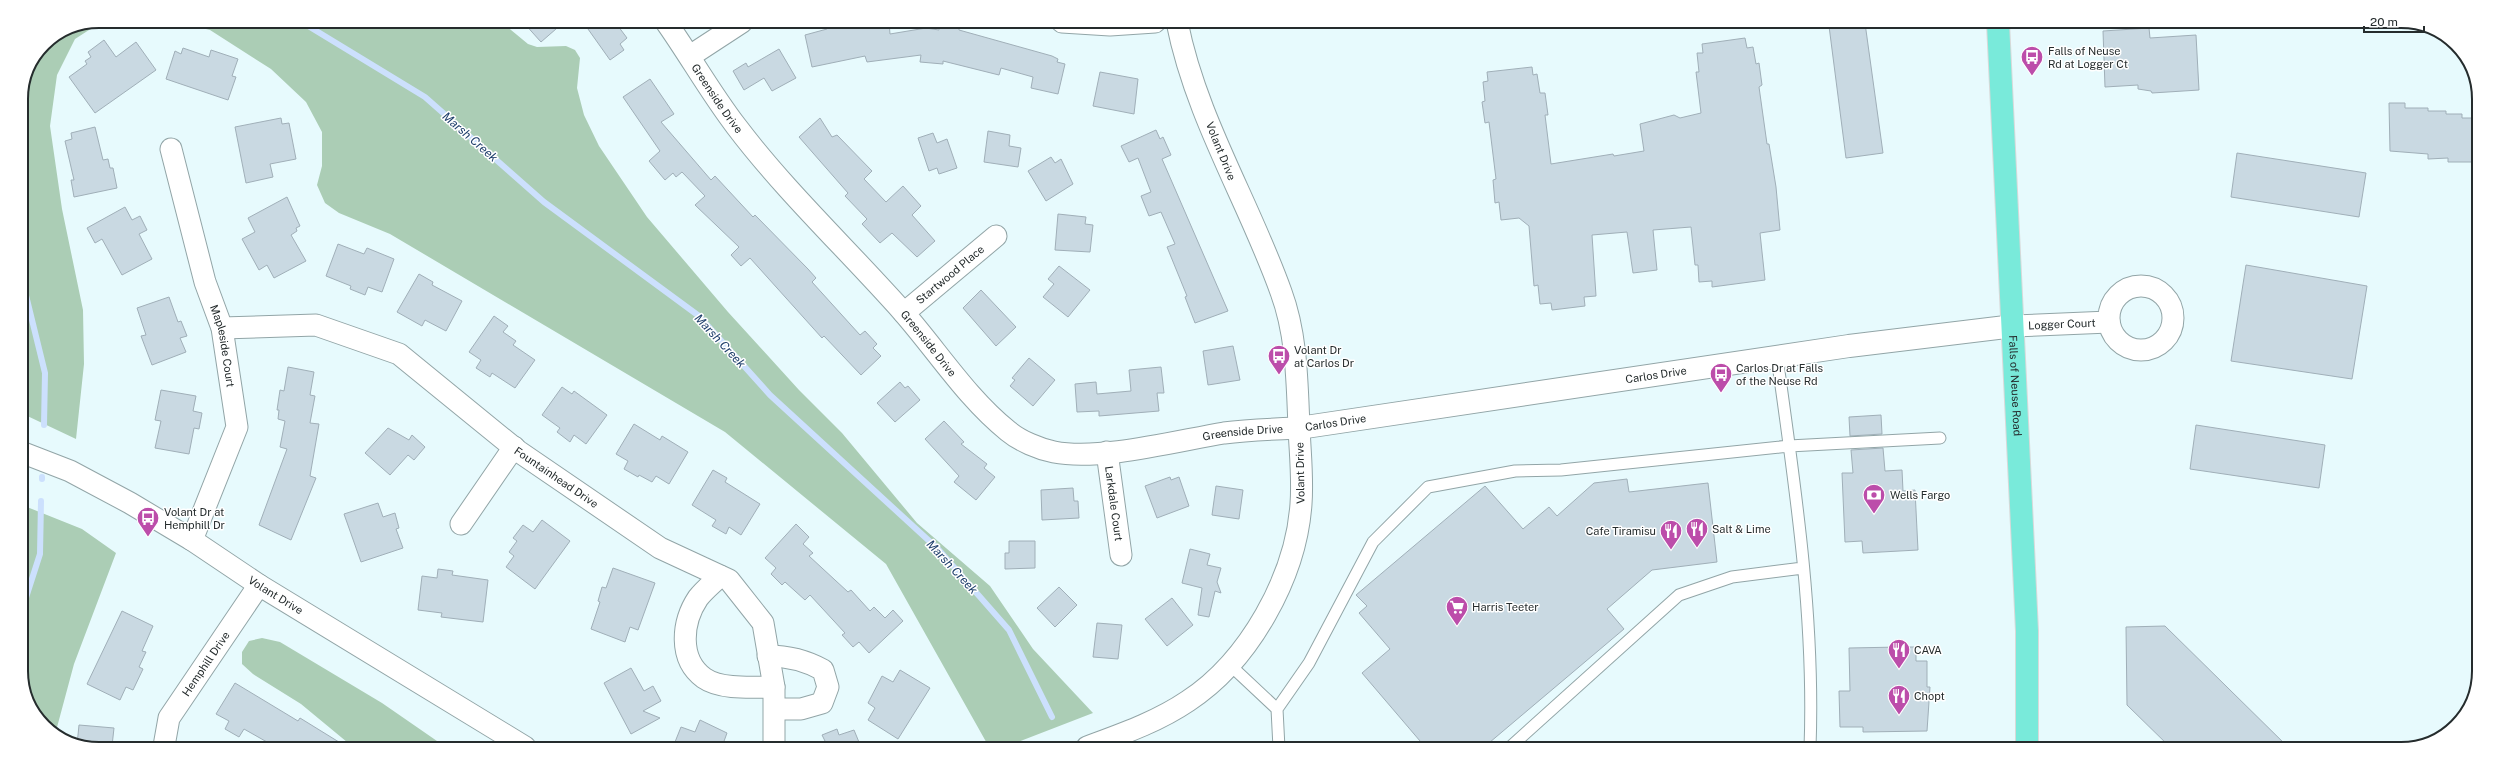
<svg xmlns="http://www.w3.org/2000/svg" width="2500" height="770" font-family="'Public Sans',sans-serif">
<style>
.green{fill:#abcdb5}
.lines{fill:none;stroke-linecap:round;stroke-linejoin:round}
.stream{stroke:#cce0fd;stroke-width:6}
.building{fill:#c9d9e2;stroke:#a0afb8}
.service-casing{stroke:#92a5a7;stroke-width:13}
.minor-casing{stroke:#92a5a7;stroke-width:23}
.tertiary-casing{stroke:#92a5a7;stroke-width:24}
.primary-casing{stroke:#d8d9d9;stroke-width:24}
.service{stroke:#fff;stroke-width:11}
.minor{stroke:#fff;stroke-width:21}
.tertiary{stroke:#fff;stroke-width:22}
.primary{stroke:#79eada;stroke-width:22}
.labels{text-anchor:middle;stroke-width:3;stroke-linejoin:round;paint-order:stroke}
.poi-label{font-size:11px;fill:#252c2d;stroke:#fff;text-anchor:start}
.street-label{font-size:11px;fill:#252c2d;stroke:#fff}
.water-label{font-size:12px;font-style:italic;fill:#1f3f6c;stroke:#fff}
.rim{fill:none;stroke:#252c2d;stroke-width:2}
</style>
<rect width="100%" height="100%" fill="#e7fafd"/>
<path class="green" d="M103,21L75,39L57,75L50,126L62,209L83,310L84,364L76,439L21,413V99C23,90 23,78 27,69C40,40 72,21 103,21Z
M173,21H500L528,44L537,47L566,46L575,50L580,58L577,88L584,115L599,146L647,217L728,312L799,390L842,433L917,523L990,586L1033,649L1093,713L1005,747H989L886,564L725,432L390,234L339,213L325,203L317,185L322,166V132L306,102L271,69L210,30Z
M22,505L82,529L116,553L74,664L56,731L37,719L21,676Z
M262,638L280,642L382,703L437,741L440,747H353L301,704L253,674L242,664V652L249,641Z"/>
<g class="lines">
<path class="stream" d="M300,21L425,97L544,202L699,316L770,395L938,549L1009,630L1052,717
M21,144L24,85
M21,275L45,373L44,425
M42,477V479
M21,613L40,554L41,501"/>
</g>
<path class="building" d="M523,22H564L541,42Z
M583,22H615L627,38L620,44L624,50L610,60Z
M825,22H889L890,34L926,28L939,30L940,22L959,24V30L1052,56L1058,59L1057,62L1065,64L1058,94L1031,88L1033,77L1001,68L999,75L943,61V64L920,62L921,55L867,62L865,56L812,67L805,35L827,29Z
M1848,23H1865L1883,153L1846,158L1829,26Z
M2149,28L2150,38L2196,35L2199,90L2152,93L2151,91L2138,89V85L2105,87L2103,31Z
M1745,38L1747,48L1753,47L1756,64L1759,63L1762,85L1759,87L1767,144H1769L1776,187L1780,230L1760,233L1765,280L1712,287V281L1699,282L1698,265H1695L1691,227L1653,230L1657,270L1633,273L1627,232L1592,235L1596,296L1584,297L1585,306L1552,310L1551,303L1540,304L1538,285L1534,286L1529,226L1519,218L1501,220L1499,202L1495,203L1493,180L1496,179L1489,122L1485,123L1482,102L1485,101L1483,82L1488,81L1487,72L1532,67L1533,75L1537,74L1540,93H1545L1548,115H1545L1551,164L1613,154L1614,156L1644,151L1640,124L1674,115L1680,118L1701,113L1696,72H1699L1697,53H1703L1702,44Z
M104,40L116,57L136,42L156,70L95,113L69,77L87,64L85,61L91,57L88,52Z
M183,48L209,57L211,50L238,59L232,76L236,77L228,100L166,79L175,51L181,54Z
M779,49L796,78L772,91L764,78L744,90L733,71L746,63L748,67Z
M1100,72L1138,79L1134,114L1093,106Z
M650,79L674,114L661,122L711,180L715,176L753,217L755,215L808,269L816,278L812,282L860,335L865,331L877,344L873,348L881,356L861,375L824,336L822,338L750,258L741,266L731,255L739,247L695,205L705,196L682,172L676,177L673,173L665,180L649,161L660,151L623,97Z
M2389,103H2405V108H2428V111H2446V114H2462V118H2479V162H2448V158L2428,159V154L2390,151Z
M281,118L282,124L289,123L296,159L270,164L273,177L246,183L235,127Z
M820,118L832,137L837,135L872,171L864,179L886,202L903,186L921,206L912,215L935,241L917,257L892,233L880,243L862,224L867,219L845,196L848,193L799,137Z
M95,127L103,160L108,159L110,168H113L117,188L74,197L71,180H74L65,141L72,139L71,133Z
M1156,130L1160,139L1163,137L1171,155L1162,159L1228,311L1195,323L1185,297L1187,296L1167,247L1175,244L1161,212L1149,216L1141,196L1151,192L1138,158L1129,162L1121,146Z
M988,131L1010,135L1009,146L1021,148L1018,167L984,162Z
M933,133L937,143L947,139L957,168L939,174L937,168L929,171L918,138Z
M2237,153L2366,173L2359,217L2231,197Z
M1051,157L1055,163L1061,159L1073,184L1046,201L1028,171Z
M287,197L300,226L296,228L297,231L291,235L306,261L274,278L267,265L259,270L242,239L255,232L248,218Z
M125,207L132,220L140,216L147,230L139,234L152,259L122,275L102,239L95,243L87,228Z
M1058,214L1086,217L1085,224L1093,225L1090,252L1055,250Z
M338,244L364,254L367,248L394,259L382,292L368,287L365,295L350,289L351,286L326,276Z
M2246,265L2367,286L2352,379L2231,361Z
M1059,266L1090,290L1068,317L1043,297L1054,284L1048,279Z
M419,274L433,282L432,285L462,301L446,331L425,320L422,326L397,312Z
M981,290L1016,327L996,346L963,308Z
M169,297L178,322L181,321L187,336L180,338L186,352L152,365L141,336L146,335L137,308Z
M494,316L508,326L503,332L516,341L513,345L535,360L515,388L492,373L490,377L476,368L481,360L469,352Z
M1233,346L1240,380L1208,385L1203,351Z
M1029,358L1055,380L1033,406L1010,386L1015,380L1012,378Z
M288,367L314,372L310,395L315,396L310,423L319,424L310,476L316,478L291,540L259,525L287,449L280,447L285,421L278,419L279,410H277L280,390L284,391Z
M1161,367L1164,393H1157L1159,411L1099,416V411L1077,412L1075,384L1096,382L1097,394L1131,391L1129,370Z
M900,382L905,388L908,386L920,400L895,422L877,403Z
M562,387L572,394L574,391L607,415L586,444L574,435L570,442L557,432L560,428L542,415Z
M161,390L196,396L193,411L202,413L199,429L194,428L189,454L155,448L161,421L155,420Z
M1881,415L1882,434L1850,436L1849,417Z
M944,421L964,442L961,444L987,464L984,468L995,477L976,500L954,482L959,476L925,439Z
M634,424L660,440L662,436L688,452L669,484L656,476L652,482L639,475L638,477L624,469L628,461L616,454Z
M2196,425L2325,445L2319,488L2190,469Z
M388,428L409,440L412,435L425,447L414,460L408,455L390,475L365,453Z
M1883,448L1885,471L1902,470L1903,491L1915,490L1918,550L1863,553L1862,541L1845,542L1842,473H1853L1851,450Z
M713,470L727,478L725,482L760,504L741,535L729,527L726,534L712,526L716,520L692,505Z
M1170,477L1171,480L1179,477L1189,506L1157,518L1145,486Z
M1627,479L1629,492L1708,483L1717,562L1652,570L1607,609L1624,629L1483,748H1426L1362,673L1390,649L1359,613L1367,606L1356,595L1485,486L1523,529L1549,507L1557,516L1594,483Z
M1216,486L1243,490L1239,519L1212,515Z
M1073,488L1074,501H1078L1079,518L1042,520L1041,490Z
M378,503L383,517L395,513L399,528L396,529L403,548L361,562L344,514Z
M542,520L570,541L535,589L506,567L514,556L509,552L517,541L513,538L523,525L533,532Z
M796,524L809,537L803,544L813,553L809,556L848,592L851,590L870,611L874,607L885,618L893,610L903,621L869,653L859,642L853,647L842,635L845,633L810,595L805,600L785,582L782,585L771,574L776,568L765,558Z
M1009,541H1035V568L1005,569V553H1009Z
M1190,549L1210,554L1207,565L1221,568L1217,582L1221,593L1215,591L1209,617L1198,615L1202,588L1182,583Z
M613,568L655,583L638,630L630,627L625,642L591,629L600,602L598,601L602,587L606,588Z
M438,569L453,571L452,575L488,580L483,622L441,617L442,613L418,610L422,576L437,578Z
M1059,587L1077,605L1055,627L1037,608Z
M1172,598L1193,625L1167,646L1145,619Z
M122,611L153,626L142,651L146,652L139,667L143,669L133,690L126,687L120,700L87,684Z
M1097,623L1122,625L1118,659L1093,657Z
M2165,626L2290,749H2172L2127,705L2126,627Z
M1900,647H1916V661H1927V687H1930L1927,731L1863,732V727H1840L1839,691H1850L1849,648Z
M631,668L644,691L653,686L661,701L643,711L660,718L631,734L604,683Z
M900,670L930,688L898,739L868,720L875,708L868,703L882,676L893,682Z
M235,683L298,721L300,718L347,747L274,746L244,729L239,737L225,729L229,721L216,714Z
M700,720L727,733L723,744L729,747H673L681,727L695,732Z
M79,725L114,728L112,746H79L77,745Z
M837,729L839,735L854,730L861,747H812L825,741L822,735Z"/>
<g class="lines">
<g class="service-casing">
<path id="service" d="M1777,357C1795,486 1815,618 1810,748
M1229,664L1277,709L1279,748
M1277,709L1309,663L1373,542L1428,487L1515,471L1561,470L1789,446L1940,438
M1509,748L1679,595L1732,577L1803,568"/>
</g>
<g class="minor-casing">
<g id="minor">
<path id="s1" d="M666,22C690,56 710,92 736,126C786,192 848,250 903,312C938,352 967,398 1008,431C1020,441 1039,449 1054,452C1100,461 1176,441 1224,433C1248,430 1274,429 1299,428"/>
<path d="M1062,22L1110,25L1155,22"/>
<path d="M690,56L742,22"/>
<path id="s2" d="M171,149L205,282L222,328L237,427L192,540"/>
<circle cx="2141" cy="318" r="32"/>
<path id="s3" d="M904,313L996,236"/>
<path id="s4" d="M2014,326L2109,322"/>
<path id="s5" d="M222,328L316,325L399,354L518,451L660,548L729,580L763,623L774,687V747"/>
<path id="s6" d="M21,452L70,471L130,503L192,540L259,585L525,747"/>
<path id="s7" d="M1107,452L1121,555"/>
<path d="M461,524L514,447"/>
<path d="M720,576C713,583 704,590 698,598C682,622 678,659 704,678C721,690 754,687 774,687"/>
<path d="M768,656C789,656 805,660 823,670L828,687L822,703L801,709H775"/>
<path id="s8" d="M164,746L169,718L259,585"/>
<path d="M1087,747C1122,734 1157,722 1188,701C1249,661 1296,577 1301,504C1303,478 1300,453 1299,427C1297,382 1297,335 1281,292C1249,202 1196,118 1177,22"/>
</g>
</g>
<g class="tertiary-casing">
<g id="tertiary">
<path id="s9" d="M1299,428L1849,346L2014,326"/>
</g>
</g>
<g class="primary-casing">
<g id="primary">
<path id="s10" d="M1998,23L2027,631V749"/>
</g>
</g>
<use href="#service" class="service"/>
<use href="#minor" class="minor"/>
<use href="#tertiary" class="tertiary"/>
<use href="#primary" class="primary"/>
</g>
<defs>
<g id="bus-pin" transform="scale(1.15)"><path d="M0 17L-7.5 6A9.5 9.5 0 1 1 7.5 6Z" fill="#bc4daa" stroke="#fff"/><path d="M-5-6H5V4H4V6H2V4H-2V6H-4V4H-5ZM-3.5-4V0h7V-4ZM-3.5 1.2v1.5H-2V1.2ZM2 1.2v1.5H3.5V1.2Z" fill="#fff"/></g>
<g id="bank-pin" transform="scale(1.15)"><path d="M0 17L-7.5 6A9.5 9.5 0 1 1 7.5 6Z" fill="#bc4daa" stroke="#fff"/><path d="M-6-4H6V4H-6ZM0-2.3a2.3 2.3 0 1 0 0 4.6a2.3 2.3 0 1 0 0-4.6Z" fill="#fff"/></g>
<g id="restaurant-pin" transform="scale(1.15)"><path d="M0 17L-7.5 6A9.5 9.5 0 1 1 7.5 6Z" fill="#bc4daa" stroke="#fff"/><path d="M-5-6h1v4h1v-4h1v4h1v-4h1v5L-1.5 .5V6h-2V.5L-5-1ZM5-6V6H3V1.5H1.5Q1.5-4 5-6Z" fill="#fff"/></g>
<g id="supermarket-pin" transform="scale(1.15)"><path d="M0 17L-7.5 6A9.5 9.5 0 1 1 7.5 6Z" fill="#bc4daa" stroke="#fff"/><path d="M-6-5.5h2.5l.6 2H6L4.5 2H-2.5L-4.4-4H-6ZM-1.5 3.2a1.3 1.3 0 1 0 .1 0ZM3 3.2a1.3 1.3 0 1 0 .1 0Z" fill="#fff"/></g>
</defs>
<g fill-rule="evenodd">
<use href="#bus-pin" x="2032" y="57"/>
<use href="#bus-pin" x="1279" y="356"/>
<use href="#bus-pin" x="1721" y="374"/>
<use href="#bank-pin" x="1874" y="495"/>
<use href="#bus-pin" x="148" y="518"/>
<use href="#restaurant-pin" x="1697" y="529"/>
<use href="#restaurant-pin" x="1671" y="531"/>
<use href="#supermarket-pin" x="1457" y="607"/>
<use href="#restaurant-pin" x="1899" y="650"/>
<use href="#restaurant-pin" x="1899" y="696"/>
</g>
<g class="labels">
<g class="poi-label">
<text x="2048" y="55">Falls of Neuse<tspan x="2048" dy="13">Rd at Logger Ct</tspan></text>
<text x="1294" y="354">Volant Dr<tspan x="1294" dy="13">at Carlos Dr</tspan></text>
<text x="1736" y="372">Carlos Dr at Falls<tspan x="1736" dy="13">of the Neuse Rd</tspan></text>
<text x="1890" y="499">Wells Fargo</text>
<text x="164" y="516">Volant Dr at<tspan x="164" dy="13">Hemphill Dr</tspan></text>
<text x="1712" y="533">Salt &amp; Lime</text>
<text x="1656" y="535" text-anchor="end">Cafe Tiramisu</text>
<text x="1472" y="611">Harris Teeter</text>
<text x="1914" y="654">CAVA</text>
<text x="1914" y="700">Chopt</text>
</g>
<g class="street-label">
<text dy="4" stroke="none"><textPath href="#s1" startOffset="92">Greenside Drive</textPath></text>
<text transform="translate(1221 151) rotate(68)" y="4">Volant Drive</text>
<text dy="4" stroke="none"><textPath href="#s3" startOffset="60">Startwood Place</textPath></text>
<text dy="4" stroke="none"><textPath href="#s4" startOffset="48">Logger Court</textPath></text>
<text dy="4" stroke="none"><textPath href="#s1" startOffset="416">Greenside Drive</textPath></text>
<text dy="4" stroke="none"><textPath href="#s2" startOffset="204">Mapleside Court</textPath></text>
<text dy="4" stroke="none"><textPath href="#s9" startOffset="361">Carlos Drive</textPath></text>
<text dy="4" stroke="none"><textPath href="#s10" startOffset="363">Falls of Neuse Road</textPath></text>
<text dy="4" stroke="none"><textPath href="#s9" startOffset="37">Carlos Drive</textPath></text>
<text dy="4" stroke="none"><textPath href="#s1" startOffset="776">Greenside Drive</textPath></text>
<text transform="translate(1300 473) rotate(-91)" y="4">Volant Drive</text>
<text dy="4" stroke="none"><textPath href="#s5" startOffset="382">Fountainhead Drive</textPath></text>
<text dy="4" stroke="none"><textPath href="#s7" startOffset="52">Larkdale Court</textPath></text>
<text dy="4" stroke="none"><textPath href="#s6" startOffset="293">Volant Drive</textPath></text>
<text dy="4" stroke="none"><textPath href="#s8" startOffset="94">Hemphill Drive</textPath></text>
</g>
<g class="water-label">
<text transform="translate(470 137) rotate(41)" y="4">Marsh Creek</text>
<text transform="translate(720 341) rotate(47)" y="4">Marsh Creek</text>
<text transform="translate(952 567) rotate(47)" y="4">Marsh Creek</text>
</g>
</g>
<path d="M0 0H2500V770H0ZM99 28H2401A71 71 0 0 1 2472 99V671A71 71 0 0 1 2401 742H99A71 71 0 0 1 28 671V99A71 71 0 0 1 99 28Z" fill="#fff" fill-rule="evenodd"/>
<path class="rim" d="M99 28H2401A71 71 0 0 1 2472 99V671A71 71 0 0 1 2401 742H99A71 71 0 0 1 28 671V99A71 71 0 0 1 99 28Z"/>
<path d="M2364 26v6h60v-6" fill="none" stroke="#252c2d" stroke-width="2"/>
<text x="2370" y="26" font-size="12" fill="#252c2d" stroke="#ffffff" stroke-width="3" paint-order="stroke">20 m</text>
</svg>
